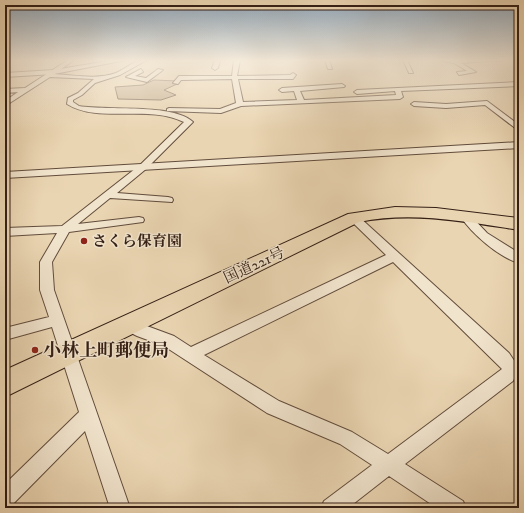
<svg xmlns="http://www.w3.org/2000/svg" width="524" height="513" font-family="'IM FELL DW Pica','Noto Serif JP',serif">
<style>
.green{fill:#cbb697;stroke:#806a56}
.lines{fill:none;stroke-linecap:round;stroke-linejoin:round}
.minor-casing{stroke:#624c3c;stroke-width:2}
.tertiary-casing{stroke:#624c3c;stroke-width:2}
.trunk-casing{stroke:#341f15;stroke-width:2}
.minor{fill:#f1e4cd;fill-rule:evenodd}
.tertiary{fill:#f1e4cd;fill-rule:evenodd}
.trunk{fill:#ead5b2;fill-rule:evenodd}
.poi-dot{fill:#8f2418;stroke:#f1e4cd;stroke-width:1.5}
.labels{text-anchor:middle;stroke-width:3;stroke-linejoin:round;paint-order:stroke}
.poi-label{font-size:15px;font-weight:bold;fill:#341f15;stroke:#f1e4cd;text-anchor:start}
.street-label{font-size:15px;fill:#341f15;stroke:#f1e4cd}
.near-poi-label{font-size:18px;font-weight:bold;fill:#341f15;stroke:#f1e4cd;text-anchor:start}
</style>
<rect width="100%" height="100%" fill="#ead5b2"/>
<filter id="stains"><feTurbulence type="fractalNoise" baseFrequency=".005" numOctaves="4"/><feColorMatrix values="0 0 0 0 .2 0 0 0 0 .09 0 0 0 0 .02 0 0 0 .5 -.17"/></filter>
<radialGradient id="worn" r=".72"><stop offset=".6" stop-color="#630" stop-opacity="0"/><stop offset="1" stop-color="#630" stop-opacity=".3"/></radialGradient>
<path class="green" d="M154,80L177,81V84L164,90L176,95L161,100L118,99L115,87L143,85Z"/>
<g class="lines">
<g class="minor-casing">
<path id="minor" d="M68,60H74L54,74C74,75 97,80 116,73C126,69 136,58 147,60L120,75L95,83L82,95L73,100V102L79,106C107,111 173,103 193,122L146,169L117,193L168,197L172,198L173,200L172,202L110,198L78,224L139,217L143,218L144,220L143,222L69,232L52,262L54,290L130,508H110L85,431L12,505L5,508V484L79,412L52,327L5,340V328L49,317L40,290V262L57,233L5,236V228L62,226L140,165L184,122C148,104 99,124 67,104L68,98L78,93L94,79L50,77L5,106V101L18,92L5,93V89L25,88Z
M215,60H220L218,68L215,70L212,68Z
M234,60H240L237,76L290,75L293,73L296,75L293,79H238L243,102L297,100L294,91L282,92L279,90L282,88L342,84L345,86L344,87L300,91L304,100L396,95L395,91L357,94L354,92L357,90L519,82V86L401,91L403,97L400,99L241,106L221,113L167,111V109L169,108L220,109L236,103L232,79L181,80L178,84L173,83L179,76H232Z
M325,60H329L332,69H328Z
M403,60H407L413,73H409Z
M438,60H505L461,63L476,72L459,75L457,72L467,71L454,63Z
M141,69L143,72L135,76L146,78L158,69L163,70L147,82L126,77Z
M487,101L519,125V131L485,105L446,108L414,106L411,104L414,102L446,104Z
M466,214L470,215L487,233L519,253V263C500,258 471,233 461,217Z
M354,215L358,216L509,353L519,368L513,381L405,464L463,501L466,508H437L389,476L348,508H321L324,501L372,465L340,444L267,413L164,346L137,336L123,329L121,325L123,321L128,319L174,336L191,347L386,255L350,220L349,218L350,216ZM393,262L502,369L388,454L352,432L279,401L204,355Z"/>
</g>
<g class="tertiary-casing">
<path id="tertiary" d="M114,60H126L54,74L5,77V73L54,70Z
M515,60H519V62L516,61Z
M519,142V148L5,178V172Z"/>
</g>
<g class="trunk-casing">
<path id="trunk" d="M395,207L436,208L519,218V230C466,222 413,211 359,222L5,397V370L348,214Z"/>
</g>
<use href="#minor" class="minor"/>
<use href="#tertiary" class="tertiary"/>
<use href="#trunk" class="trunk"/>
</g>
<linearGradient id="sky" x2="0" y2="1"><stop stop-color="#90a8bd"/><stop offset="0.46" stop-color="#f6ecdc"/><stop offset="1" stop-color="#f6ecdc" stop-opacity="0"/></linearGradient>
<rect width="524" height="131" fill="url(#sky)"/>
<g class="poi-dot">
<circle cx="84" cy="241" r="4"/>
<circle cx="35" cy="350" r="4"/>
</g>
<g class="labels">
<g class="poi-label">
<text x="92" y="246">さくら保育園</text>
</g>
<g class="street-label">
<text transform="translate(254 265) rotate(-25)" y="5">国道221号</text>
</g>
<g class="near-poi-label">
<text x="43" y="356">小林上町郵便局</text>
</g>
</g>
<rect width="524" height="513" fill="none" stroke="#ead5b2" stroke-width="20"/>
<rect x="6" y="6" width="512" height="501" fill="none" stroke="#341f15" stroke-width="2"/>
<rect x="10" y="10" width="504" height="493" fill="none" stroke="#341f15"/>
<rect width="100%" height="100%" filter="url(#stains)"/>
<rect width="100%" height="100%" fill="url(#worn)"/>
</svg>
